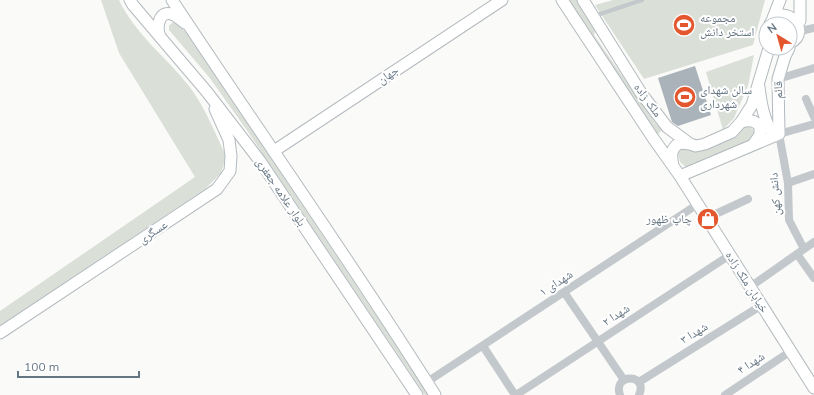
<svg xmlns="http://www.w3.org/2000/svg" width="814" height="395" font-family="Mulish,'Noto Naskh Arabic',sans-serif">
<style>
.green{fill:#dadfd7}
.building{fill:#aab3b9}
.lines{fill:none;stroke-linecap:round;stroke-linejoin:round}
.secondary-casing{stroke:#b3babf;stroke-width:13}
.lane{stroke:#c3c8cc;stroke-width:4}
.street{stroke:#c3c8cc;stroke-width:8}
.secondary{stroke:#fff;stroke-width:11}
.labels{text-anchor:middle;stroke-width:4;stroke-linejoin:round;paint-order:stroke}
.poi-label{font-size:12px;fill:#657683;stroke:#fff;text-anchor:start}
.street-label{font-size:12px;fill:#657683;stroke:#fff}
</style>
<rect width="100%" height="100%" fill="#fafaf8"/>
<path class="green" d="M101,0H119C135,34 166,57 189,86C205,107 215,133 226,156L221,173L206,188L0,326V311L195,177L119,53Z
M568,0H577L596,28L594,35L655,123L662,130L656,136Z
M613,0H765L753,45L644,79L595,5Z
M173,22H176L189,35L429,395H425L246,129L209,77L169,30V26Z
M754,55L748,86L734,118L723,130L706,72Z
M745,126C783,135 694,165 687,168L680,162L678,153L681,149L697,150Z"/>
<path class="building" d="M695,66L711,115L678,126L672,122L658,78Z"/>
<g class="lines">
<g class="secondary-casing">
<path id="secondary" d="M130,0L133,5L207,92L260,161L417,395
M172,0C259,132 351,261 435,395
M562,0L653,138L680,176L814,388
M583,0L641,93L667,127L690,144L696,146L705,144L732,132L741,122L752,105L769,48
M773,18L780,0
M800,21V0
M770,24C782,0 814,31 790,43
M160,37C156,27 159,8 174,15C178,17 181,20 185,23
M759,87C761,104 764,121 774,136
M741,122C750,120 754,120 760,126V135L753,145
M274,151L502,0
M673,166C671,156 670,148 680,143L690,144
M680,176L779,134L778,79L785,56L789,48
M0,333L217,189L230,171L231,156L229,140L215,109"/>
</g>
<path class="lane" d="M594,16L642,0"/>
<path class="street" d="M801,31L814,28
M778,79L814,68
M806,99L814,117
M788,183L814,174
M707,218L748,199
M804,249L789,220L788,183L779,134L814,124
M797,254L814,278
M750,287L814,242
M564,292L624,380
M483,346L515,395
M427,382L698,204
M639,382L762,305
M516,395L730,255
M620,395C612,373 649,373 639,395
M725,395L791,351"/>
<use href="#secondary" class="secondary"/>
</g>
<defs>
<g id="stadium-disc" transform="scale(1.15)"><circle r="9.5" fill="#e4572e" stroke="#fff"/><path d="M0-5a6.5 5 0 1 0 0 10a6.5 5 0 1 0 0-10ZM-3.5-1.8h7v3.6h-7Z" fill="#fff"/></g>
<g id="shop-disc" transform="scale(1.15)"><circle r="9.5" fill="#e4572e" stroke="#fff"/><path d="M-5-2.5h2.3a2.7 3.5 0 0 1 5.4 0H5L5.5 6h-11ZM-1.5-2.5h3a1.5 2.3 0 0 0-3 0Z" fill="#fff"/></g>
</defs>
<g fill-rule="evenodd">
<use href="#stadium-disc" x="684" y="25"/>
<use href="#stadium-disc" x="685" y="97"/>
<use href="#shop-disc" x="708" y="219"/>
</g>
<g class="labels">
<g class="poi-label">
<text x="700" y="22">مجموعه<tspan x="700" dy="14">استخر دانش</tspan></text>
<text x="700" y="94">سالن شهدای<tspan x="700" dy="14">شهرداری</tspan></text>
<text x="692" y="223" text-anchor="end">چاپ ظهور</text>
</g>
<g class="street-label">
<text transform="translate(388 75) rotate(-34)" y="4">جهان</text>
<text transform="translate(778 90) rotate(-91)" y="4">قائم</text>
<text transform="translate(648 100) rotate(54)" y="4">ملک زاده</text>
<text transform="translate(281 192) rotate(56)" y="4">بلوار علامه جعفری</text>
<text transform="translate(775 194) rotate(-94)" y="4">دانش کهن</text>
<text transform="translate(153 232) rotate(-34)" y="4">عسگری</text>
<text transform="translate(747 282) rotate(58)" y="4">خیابان ملک زاده</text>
<text transform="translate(556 283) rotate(-33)" y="4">شهدای ۱</text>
<text transform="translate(616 315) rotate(-33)" y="4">شهدا ۲</text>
<text transform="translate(694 333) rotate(-32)" y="4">شهدا ۳</text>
<text transform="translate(751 363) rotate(-33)" y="4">شهدا ۴</text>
</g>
</g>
<g transform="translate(778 36) rotate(323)"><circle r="19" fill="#ffffff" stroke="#c1c8cd"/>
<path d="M0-3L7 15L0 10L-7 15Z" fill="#e4572e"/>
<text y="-6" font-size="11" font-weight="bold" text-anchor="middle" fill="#657683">N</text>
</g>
<path d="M18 371v6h121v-6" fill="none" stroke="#657683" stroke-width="2"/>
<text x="24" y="371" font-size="12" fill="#657683" stroke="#ffffff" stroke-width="3" paint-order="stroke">100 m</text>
</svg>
